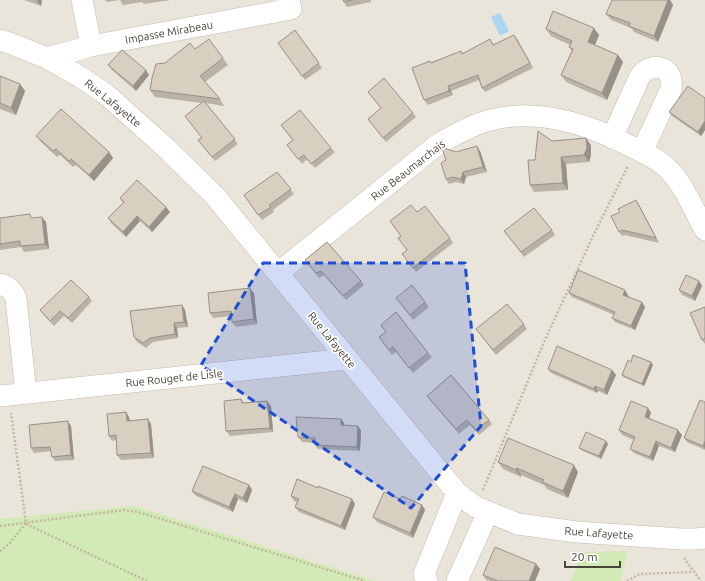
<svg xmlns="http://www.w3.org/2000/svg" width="705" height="581" font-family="Ubuntu,sans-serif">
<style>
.residential{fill:#eae5da}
.green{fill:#d2eab5}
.water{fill:#a9d4f2}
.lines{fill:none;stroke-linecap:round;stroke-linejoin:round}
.minor-casing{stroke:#c2bbae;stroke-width:22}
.path{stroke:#c4b79f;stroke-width:2.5;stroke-dasharray:2 2;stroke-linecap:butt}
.minor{stroke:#fff;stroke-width:21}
.wall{fill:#bab2a6}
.shaded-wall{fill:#979187}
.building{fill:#d8cfc1;stroke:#979187}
.marked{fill:#1d4ed8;fill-opacity:0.2;stroke:#1d4ed8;stroke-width:3;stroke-dasharray:8 5;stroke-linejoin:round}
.labels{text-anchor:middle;stroke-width:3.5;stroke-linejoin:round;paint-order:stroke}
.street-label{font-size:11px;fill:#4b4439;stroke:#fff}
</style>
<rect width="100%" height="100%" fill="#f6f3ec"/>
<path class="residential" d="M0,0H705V581H0Z"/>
<path class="green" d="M134,506L376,581H0V519Z
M628,551L620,581H570L583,552Z"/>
<path class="water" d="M500,13L509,31L500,36L491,17Z"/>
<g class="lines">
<g class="minor-casing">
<path id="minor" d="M82,0L91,46
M0,40L12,44L47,58L79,76L107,95L166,148L215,196L457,493L476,507L518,524L577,532L681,539H696L705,538
M47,58L91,46L291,9L289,0
M612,138L640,76C653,60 675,67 671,89L642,152
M278,273L437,145C450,137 463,130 478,124C526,106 577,120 622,142C637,150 657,157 669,170C685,186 694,211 705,230
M0,284C9,287 13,290 16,299L26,393
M0,396L347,359
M427,581L424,574L457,493
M457,581L488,512"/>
</g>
<path class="path" d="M483,490L544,342L593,236L628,166
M26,524L147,581
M0,526L124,510L138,512L365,581
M0,551L10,543L26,523L11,413
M684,558L701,581
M627,581L640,574L694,572"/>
<use href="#minor" class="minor"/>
</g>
<path class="wall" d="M24,0H42L41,6Z
M105,0H171L144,4L142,2L123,5L120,0L107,2Z
M343,0H371V2L347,7L344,2Z
M668,0H670L673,5L658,42L634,32L631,28L611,20L606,14Z
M546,29L599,35L595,45L618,55L623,62L607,100L566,82L561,75L572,51L569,47L570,45L551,36Z
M295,30L322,68L305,80L278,43Z
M517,39L533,68L485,92L482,88L479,80L451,91L453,95L428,105L424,100L432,62L461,51L462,53Z
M195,49L223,58L228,65L205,82L220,99L224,106L206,103L238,144L215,161L198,140L201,138L202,103L155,97L150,90L165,63Z
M108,65L149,75L136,91L112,70Z
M0,76L20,84L25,91L16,115L0,109Z
M368,92L413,113L416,117L386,142L368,119L381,108Z
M705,98V130L701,136L672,116L669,112Z
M281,125L331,148L335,152L315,168L307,159L302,164L287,145L293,141Z
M36,136L109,152L113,158L94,181L76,165L73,167L60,155L57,157L41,142Z
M552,141L591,145V155L589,162L566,164L568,190L534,192L530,185L535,160Z
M480,151L487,172L466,177L464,184L456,182L449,184L446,179L456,152Z
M277,172L294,194L273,210L274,212L262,220L244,195Z
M120,198L170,212L152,232L140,221L126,237L111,223L108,218L123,203Z
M639,205L659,243L625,235L622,236L619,232Z
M417,212L450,238L453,243L416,272L402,254L407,250L398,238L401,236L390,221Z
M0,218H33L46,222L49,249L24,252L21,247L0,250Z
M552,230L555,235L524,257L504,231Z
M305,260L361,281L364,285L346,300L324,275L319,278Z
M699,281L702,286L695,301L682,295L679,290Z
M254,293L257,324L236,327L232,322L231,316L213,318L210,313Z
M569,293L628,295V296L645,307L635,330L615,322L612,318L614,315L572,297Z
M89,297L92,301L72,323L64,316L54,326L44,315L40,310Z
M396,298L425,302L429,307L413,320Z
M182,305L185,310L188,327L177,328L178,338L153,342L146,348L137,342L134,337Z
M705,307V344L702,340Z
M524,324L527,329L496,355L476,329Z
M381,325L428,353L432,357L413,373L396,352L392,355L379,337L386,332Z
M631,362L653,365L644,386L623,377L622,375Z
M548,369L612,370L616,375L607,395L598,391L597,393L551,373Z
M427,396L489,420L492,424L479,435L470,425L459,434Z
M241,399L244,403L267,401L271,406L273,432L230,436L226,431Z
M705,402V450L687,442L684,438Z
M648,408L651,413L649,418L682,435L675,452L659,446L653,461L634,453L630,449L634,440L622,435L619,430Z
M126,412L129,417L130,420L151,424L154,458L121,460L117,455L116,440L112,441L109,436Z
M341,419L344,423V426H358L361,431L360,451L318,449L315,445V443L302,442L298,437Z
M71,426L74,460L55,461L52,457L51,451L34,453L31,448Z
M608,444L601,459L581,450L579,448Z
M498,462L578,472L568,498L547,489L544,485L521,475V477L503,469Z
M249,485L252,490L247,503L238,499L233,512L196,496L192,491Z
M318,488L352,499L355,504L345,530L299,512L295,507L297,502L294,501L291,496Z
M400,499L422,505L425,510L413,538L377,522L373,517Z
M536,564L540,569L535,581H490L486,580L483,575Z"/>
<path class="shaded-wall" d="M37,0H42L41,6L37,1Z
M668,0H670L673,5L658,42L654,36Z
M594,28L599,35L593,49L588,42Z
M514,35L517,39L533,68L530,63Z
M618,55L623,62L607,100L602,93Z
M146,70L149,75L136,91L133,86Z
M20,84L25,91L16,115L11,108Z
M448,86L451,91L453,95L449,91Z
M705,121V130L701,136L698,132Z
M586,138L591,145V155L589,162L584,155Z
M477,146L480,151L487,172L483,167Z
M109,152L113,158L94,181L89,175Z
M561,157L566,164L568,190L563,183Z
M463,172L466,177L464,184L461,179Z
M636,200L639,205L659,243L656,238Z
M166,207L170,212L152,232L149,227Z
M137,216L140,221L126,237L123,232Z
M42,217L46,222L49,249L45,244Z
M699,281L702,286L695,301L692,296Z
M250,288L254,293L257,324L254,319Z
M625,290L628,295L627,299L623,295Z
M642,302L645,307L635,330L631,326Z
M182,305L185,310L188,327L184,322Z
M174,323L177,328L178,338L175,334Z
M651,362L653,365L644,386L642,384Z
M612,370L616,375L607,395L604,390Z
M595,386L598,391L597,393L594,389Z
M267,401L271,406L273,432L270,428Z
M648,408L651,413L648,421L645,417Z
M126,412L129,417L130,425L127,421Z
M148,419L151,424L154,458L151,453Z
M341,419L344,423L345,430L341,425Z
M68,421L71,426L74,460L71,455Z
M358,426L361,431L360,451L357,447Z
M678,430L682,435L675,452L671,448Z
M606,441L608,444L601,459L599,456Z
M656,441L659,446L653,461L650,457Z
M705,441V449L703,446Z
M574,465L578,472L568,498L563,491Z
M517,468L521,475V477L516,470Z
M249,485L252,490L247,503L243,498Z
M235,494L238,499L233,512L229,507Z
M352,499L355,504L345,530L341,526Z
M422,505L425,510L413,538L410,533Z
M536,564L540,569L535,581H529Z"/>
<path class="building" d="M343,0H353L344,2Z
M612,0H668L654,36L629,26L630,23L606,14Z
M553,11L594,28L588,42L618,55L602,93L561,75L573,49L569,47L572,41L546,29Z
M295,30L319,63L302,76L278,43Z
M514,35L530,63L482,88L478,75L448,86L449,91L424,100L412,68L430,61L431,63L461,51L462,54L490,39L493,45Z
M209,39L223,58L200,76L220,99L150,90L152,78L156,64L165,63L190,43L195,49Z
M122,50L146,70L133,86L108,65Z
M0,76L20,84L11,108L0,103Z
M384,78L413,113L383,138L368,119L381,108L368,92Z
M688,86L705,98V121L698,132L669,112Z
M204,101L235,139L212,157L198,140L202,138L185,116Z
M61,109L109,152L89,175L71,159L69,161L56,149L53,151L36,136Z
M300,110L331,148L311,164L304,155L298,159L287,145L293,140L281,125Z
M538,131L552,141L586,138L587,148L584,155L561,157L563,183L530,185L528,160H535Z
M477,146L483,167L463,172L461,179L453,177L446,179L441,163L446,160L442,149L444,148L456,152Z
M277,172L291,189L269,205L271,207L258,215L244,195Z
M137,180L166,207L149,227L137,216L123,232L108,218L124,202L120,198Z
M636,200L656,238L622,230L619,232L611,216L620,212L618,209Z
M411,205L417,212L425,206L450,238L413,268L402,254L407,250L398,238L401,236L390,221Z
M534,208L552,230L521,252L504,231Z
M30,214L31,218L42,217L45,244L20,246V241L0,244V218Z
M327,242L361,281L343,296L321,271L316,273L305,260Z
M578,270L625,290L623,295L642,302L631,326L612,318L615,312L569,293Z
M686,275L699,281L692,296L679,290Z
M71,280L89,297L68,318L60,311L50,321L40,310Z
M412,285L425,302L410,315L396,298Z
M250,288L254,319L232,322L231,311L210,313L208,293Z
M507,304L524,324L493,350L476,329Z
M182,305L184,322L174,323L175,334L150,338L143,343L134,337L130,311Z
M705,307V338L702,340L690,313Z
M396,312L428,353L409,368L393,347L389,350L379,337L386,332L381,325Z
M557,346L612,370L604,390L595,386L594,389L548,369Z
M633,355L651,362L642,384L622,375L628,360L631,362Z
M451,375L489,420L476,430L467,420L456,429L427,396Z
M241,399L242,403L267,401L270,428L226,431L224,401Z
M700,400L705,402V441L703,446L684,438Z
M631,401L648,408L645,417L678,430L671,448L656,441L650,457L630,449L635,437L619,430Z
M126,412L127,421L148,419L151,453L117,455L116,435L109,436L107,414Z
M296,417L341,419V425L358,426L357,447L315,445V438L298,437Z
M68,421L71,455L52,457L50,447L31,448L29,425Z
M586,432L606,441L599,456L579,448Z
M508,438L574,465L563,491L542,482L544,480L517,468L516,470L498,462Z
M203,466L249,485L243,498L235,494L229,507L192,491Z
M297,479L318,488V486L352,499L341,526L295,507L299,499L291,496Z
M384,492L400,499L402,496L422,505L410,533L373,517Z
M495,547L536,564L529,581H498L483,575Z"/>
<path class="marked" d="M263,263H465L481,426L411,508L201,365Z"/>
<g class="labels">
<g class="street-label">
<text transform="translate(169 32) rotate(-10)" y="4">Impasse Mirabeau</text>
<text transform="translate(113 103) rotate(39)" y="4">Rue Lafayette</text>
<text transform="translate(408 170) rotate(-38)" y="4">Rue Beaumarchais</text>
<text transform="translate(332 340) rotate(51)" y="4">Rue Lafayette</text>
<text transform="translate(174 378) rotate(-6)" y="4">Rue Rouget de Lisle</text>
<text transform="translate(599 533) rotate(4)" y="4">Rue Lafayette</text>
</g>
</g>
<path d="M565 561v6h55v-6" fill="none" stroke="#4b4439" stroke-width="2"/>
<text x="571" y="561" font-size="12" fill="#4b4439" stroke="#ffffff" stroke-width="3" paint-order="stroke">20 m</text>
</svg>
